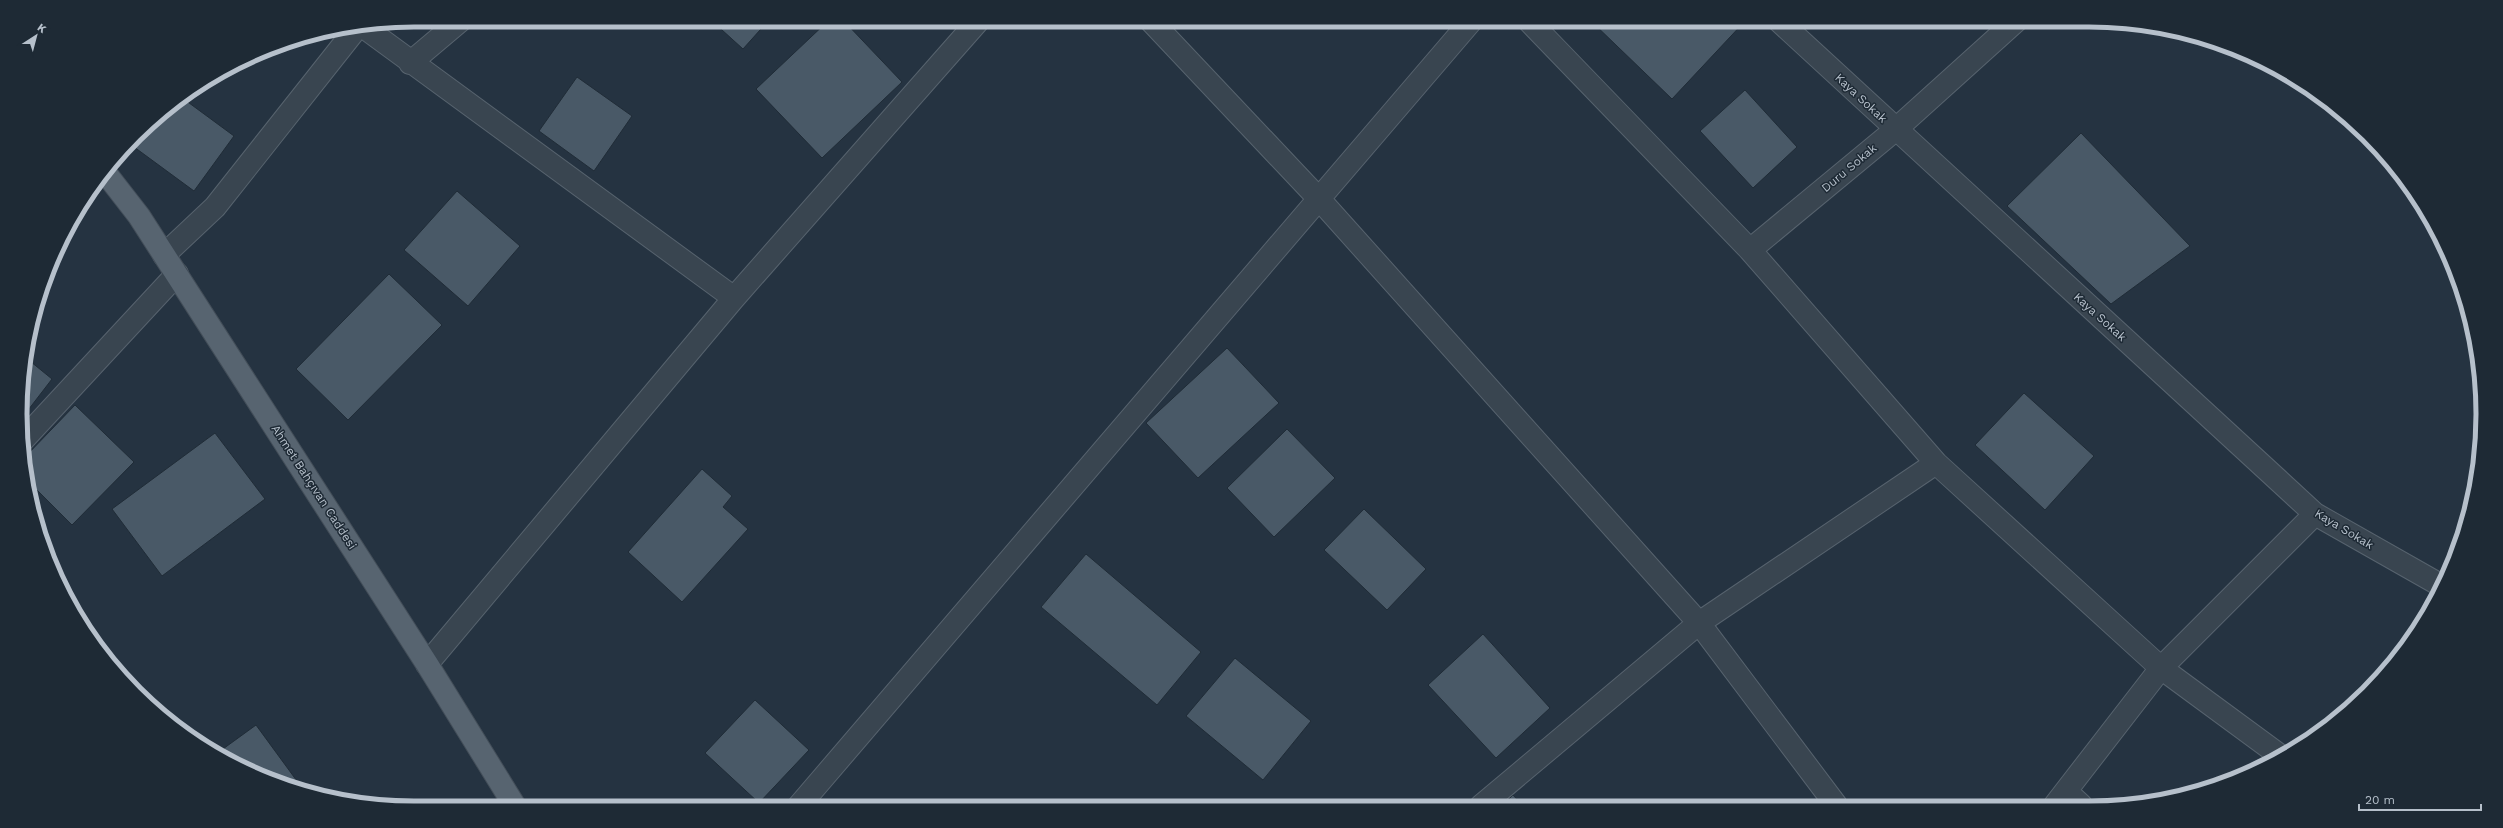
<svg xmlns="http://www.w3.org/2000/svg" width="2503" height="828" font-family="'Work Sans',sans-serif">
<style>
.building{fill:#495967;stroke:#202c37}
.lines{fill:none;stroke-linecap:round;stroke-linejoin:round}
.minor-casing{stroke:#57636e;stroke-width:24}
.major-casing{stroke:#434e59;stroke-width:24}
.minor{stroke:#394550;stroke-width:22}
.major{stroke:#576470;stroke-width:22}
.labels{text-anchor:middle;stroke-width:3;stroke-linejoin:round;paint-order:stroke}
.street-label{font-size:12px;fill:#b6c0cb;stroke:#1e2a35}
.rim{fill:none;stroke:#b6c0cb;stroke-width:5}
</style>
<rect width="100%" height="100%" fill="#253341"/>
<path class="building" d="M711,20H769L743,49Z
M829,20H843L902,82L822,158L756,89Z
M1590,20H1746L1672,99Z
M577,77L632,116L594,171L539,131Z
M1745,90L1797,147L1753,188L1700,131Z
M181,97L234,136L194,191L130,144L154,118Z
M2081,133L2190,246L2111,304L2007,206Z
M457,191L520,246L468,306L404,250Z
M389,274L442,325L348,420L296,369Z
M1227,348L1279,403L1198,478L1146,423Z
M25,357L52,379L22,418L23,363Z
M2024,393L2094,456L2045,510L1975,445Z
M75,405L134,462L72,525L28,481L24,458Z
M1287,429L1335,478L1274,537L1227,488Z
M215,433L265,499L162,576L112,509Z
M702,469L732,496L723,507L748,529L682,602L628,552Z
M1364,509L1426,569L1387,610L1324,550Z
M1086,554L1201,652L1157,705L1041,607Z
M1483,634L1550,708L1496,758L1428,685Z
M1235,658L1311,721L1263,780L1186,716Z
M755,700L809,750L759,803L705,753Z
M256,725L305,792L240,767L216,754Z
M1513,795L1523,806H1502Z
M449,802L453,808H440Z"/>
<g class="lines">
<g class="minor-casing">
<path id="minor" d="M1150,20L1320,200L1699,623L1836,805
M1528,20L1750,250L1936,463L2161,668L2282,757
M1778,20L2315,514L2442,586
M361,25L734,298
M410,63L461,20
M1750,250L1895,130L2017,20
M164,255L215,207L359,25
M21,442L177,274
M427,664L734,298L979,20
M2067,792L2081,805
M2055,805L2161,668L2315,514
M1481,806L1699,623L1936,463
M798,807L1472,20"/>
</g>
<g class="major-casing">
<path id="major" d="M104,171L139,216L427,664L516,808"/>
</g>
<use href="#minor" class="minor"/>
<use href="#major" class="major"/>
</g>
<g class="labels">
<g class="street-label">
<text transform="translate(1861 98) rotate(43)" y="4">Kaya Sokak</text>
<text transform="translate(1849 168) rotate(-40)" y="4">Duru Sokak</text>
<text transform="translate(2100 317) rotate(42)" y="4">Kaya Sokak</text>
<text transform="translate(314 487) rotate(57)" y="4">Ahmet Bahçıvan Caddesi</text>
<text transform="translate(2344 529) rotate(31)" y="4">Kaya Sokak</text>
</g>
</g>
<path d="M0 0H2503V828H0ZM414 27H2089A387 387 0 0 1 2476 414V414A387 387 0 0 1 2089 801H414A387 387 0 0 1 27 414V414A387 387 0 0 1 414 27Z" fill="#1e2a35" fill-rule="evenodd"/>
<path class="rim" d="M414 27H2089A387 387 0 0 1 2476 414V414A387 387 0 0 1 2089 801H414A387 387 0 0 1 27 414V414A387 387 0 0 1 414 27Z"/>
<g transform="translate(36 36) rotate(36)" stroke="#1e2a35" stroke-width="3" paint-order="stroke">
<path d="M0-3L7 15L0 10L-7 15Z" fill="#b6c0cb"/>
<text y="-6" font-size="11" font-weight="bold" text-anchor="middle" fill="#b6c0cb">K</text>
</g>
<path d="M2359 804v6h122v-6" fill="none" stroke="#b6c0cb" stroke-width="2"/>
<text x="2365" y="804" font-size="12" fill="#b6c0cb" stroke="#1e2a35" stroke-width="3" paint-order="stroke">20 m</text>
</svg>
